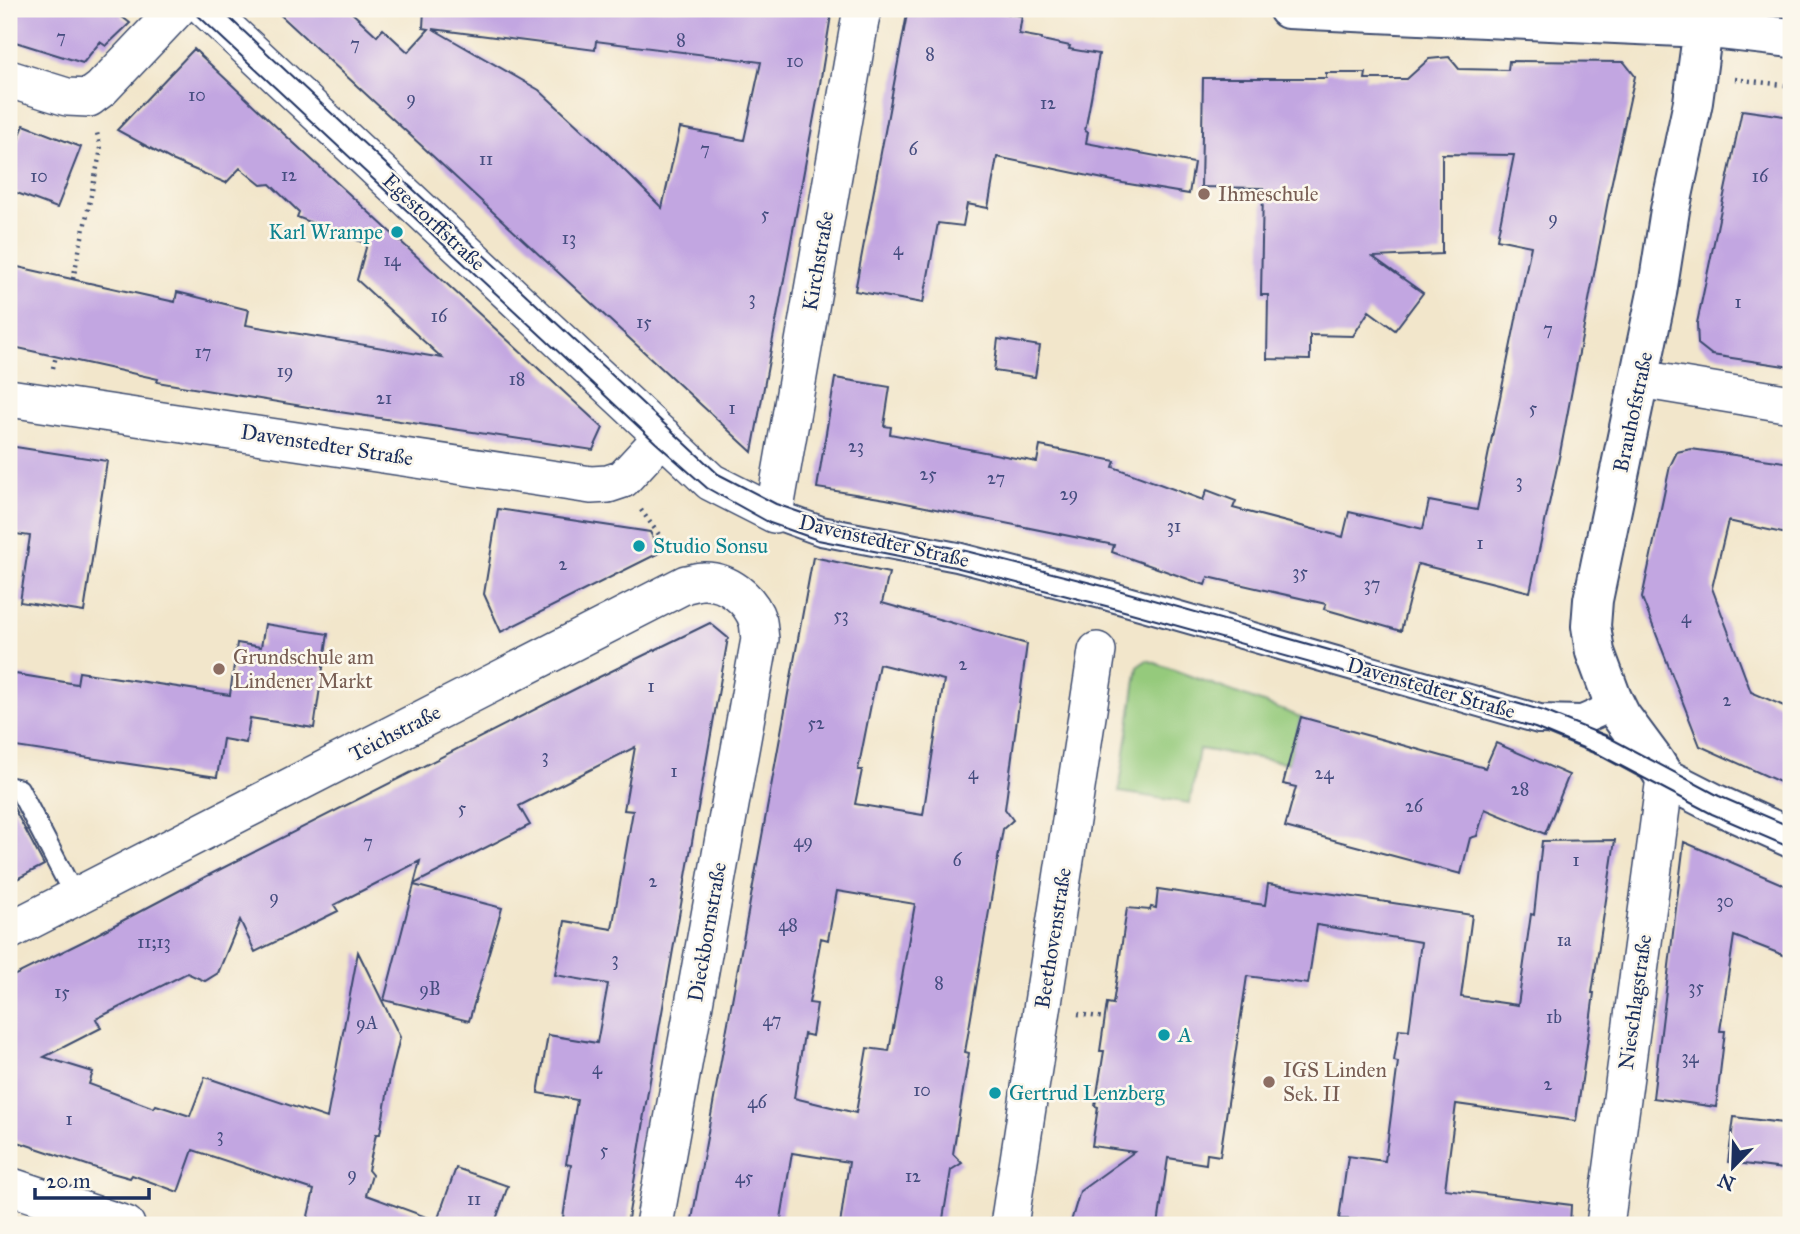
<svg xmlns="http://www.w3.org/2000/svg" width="1800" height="1234" font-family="'IM FELL Great Primer',serif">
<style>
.green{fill:#95ca7b;stroke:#587c6c;stroke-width:2}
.building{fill:#c2a6e1;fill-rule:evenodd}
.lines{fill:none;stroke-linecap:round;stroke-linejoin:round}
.service-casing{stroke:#3b4a6e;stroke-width:23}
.pedestrian-casing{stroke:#3b4a6e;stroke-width:32}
.minor-casing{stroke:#3b4a6e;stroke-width:40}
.tertiary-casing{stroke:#3b4a6e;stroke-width:42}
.path{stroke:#3b4a6e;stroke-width:4.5;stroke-dasharray:2 5;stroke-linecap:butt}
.service{stroke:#fff;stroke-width:19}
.pedestrian{stroke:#fff;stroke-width:28}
.minor{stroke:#fff;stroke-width:37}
.tertiary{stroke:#fff;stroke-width:38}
.tram{stroke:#1b2f5e;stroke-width:2}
.education-dot{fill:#8d6e63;stroke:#fbf7ec;stroke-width:2.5}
.culture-dot{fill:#0f9aa8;stroke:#fbf7ec;stroke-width:2.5}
.labels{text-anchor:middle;stroke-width:5;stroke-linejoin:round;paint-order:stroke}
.number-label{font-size:18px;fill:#454d7f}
.education-label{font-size:21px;fill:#785e54;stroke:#fbf7ec;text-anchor:start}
.street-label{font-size:21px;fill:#1b2f5e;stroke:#fbf7ec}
.culture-label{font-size:21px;fill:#0d838f;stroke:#fbf7ec;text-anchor:start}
</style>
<rect width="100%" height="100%" fill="#fbf7ec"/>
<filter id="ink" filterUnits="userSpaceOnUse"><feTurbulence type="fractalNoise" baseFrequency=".0143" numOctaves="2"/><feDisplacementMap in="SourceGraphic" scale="14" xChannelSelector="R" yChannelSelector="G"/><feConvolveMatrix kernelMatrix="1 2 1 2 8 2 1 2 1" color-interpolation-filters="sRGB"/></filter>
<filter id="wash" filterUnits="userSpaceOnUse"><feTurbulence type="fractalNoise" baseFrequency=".00686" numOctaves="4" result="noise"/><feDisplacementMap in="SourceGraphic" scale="28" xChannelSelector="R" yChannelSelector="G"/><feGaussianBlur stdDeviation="1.57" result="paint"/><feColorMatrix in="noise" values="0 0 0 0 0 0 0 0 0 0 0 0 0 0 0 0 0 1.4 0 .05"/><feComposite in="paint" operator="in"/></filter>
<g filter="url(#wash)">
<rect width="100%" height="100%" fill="#f2e6cb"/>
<path class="green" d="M1147,660L1301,717L1289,763L1199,749L1190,803L1119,792L1138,666Z"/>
<g id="blocks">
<path class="building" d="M9,9H127L121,16L130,23L106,46L100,42L83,63L9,40Z
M274,9H348L377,36L383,29L408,52L429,29L423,28L424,9H832L819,90L752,452ZM433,29L595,50L596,41L761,62L744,140L680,128L662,208L607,153L539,90Z
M908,9H982L1022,16L1019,34L1042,38V40L1070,46L1069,49L1099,54L1085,131L1088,132L1086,143L1194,163L1189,194L1123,183L997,157L988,208L967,204L963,226L938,223L923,303L855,291Z
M194,49L284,134L603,428L593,450L326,410L157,382L158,379L9,346V265L175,302L177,292L249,310L246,325L442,358L357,280L367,244L297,217L299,212L270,184L261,185L240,168L226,183L172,160L117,130Z
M1449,57L1459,69L1508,70L1509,61L1624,62L1635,76L1609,195L1560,453L1530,592L1418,564L1401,631L1324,609L1326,604L1208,577L1205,585L1112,552L1114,545L886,499L817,488L835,378L890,387L884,426L891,427L890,434L1037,462L1040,446L1115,461L1113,467L1203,500L1207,490L1236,501L1233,508L1343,537L1349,512L1423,529L1429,501L1477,510L1531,246L1497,239L1514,155L1442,154V254L1373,257L1423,293L1395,330L1369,311L1353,336L1310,335V360L1267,359L1268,295H1261L1263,188L1201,187L1203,78H1326V73H1366L1365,79H1407L1429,59Z
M1742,110L1791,117V367L1712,355L1698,344L1697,323Z
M24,125L81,147L57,208L9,190V162Z
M998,339L1040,346L1035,377L994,371Z
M9,446L107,461L84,612L20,602L30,536L9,533Z
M1691,449L1791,463V535L1728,521L1712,588L1751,692L1791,709V787L1700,746L1642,598L1670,466L1677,452Z
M498,509L650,532L661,552L501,632L484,594Z
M813,557L889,573L882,603L1027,644L1005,809L1013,820L1003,829L965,1052L969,1053L953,1154L962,1163L951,1170L942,1225H840L849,1162L792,1153L780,1225H691ZM879,664L944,680L923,815L855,804L862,770H858ZM837,891L915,904L889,1051L867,1048L856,1113L794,1098L804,1034L812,1036L817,1004L809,1003L821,938L828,940Z
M710,623L728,638L643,1120L644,1121L627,1225H562L571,1165L566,1164L577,1100L538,1093L548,1035L597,1043L608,984L555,975L565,921L612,929L633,811L624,810L635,747L519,806L530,825L414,884L420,861L334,905L338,911L255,952L240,920L218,973L205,981L187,973L96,1019L101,1028L44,1057L93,1072L89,1084L154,1108L156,1105L190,1116L205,1077L327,1118L358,952L400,1037L390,1078L380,1134H376L368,1170L372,1175L366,1195L437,1221L456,1168L508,1186L494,1225H306L314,1190L193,1150L178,1192L132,1175L130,1178L105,1171L9,1139V978L88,939L207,876L587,683Z
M265,624L328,634L314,728L250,718L246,743L223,739L217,777L9,746V673L77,684L79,672L230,695L237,643L261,647Z
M1301,717L1485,768L1496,743L1569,775L1545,834L1485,809L1477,836L1470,838L1461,874L1285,827L1296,787L1283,784Z
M9,799L44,865L9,883Z
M1615,840L1592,993H1594L1587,1045L1576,1121L1456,1104L1445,1189L1571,1205L1570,1225H1506L1339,1219L1348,1156L1385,1161L1398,1062L1394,1061L1399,1029L1409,1030L1421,942L1317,925L1308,984L1247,976L1220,1156L1207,1154L1206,1164L1168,1158L1158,1225H1070L1080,1191L1134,1152L1092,1146L1098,1107L1095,1106L1104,1051H1100L1107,1003L1113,1004L1127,908L1150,910L1151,907L1156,908L1158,889L1265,905L1268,884L1472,915L1461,997L1518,1005L1531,914L1534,915L1542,841Z
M1684,842L1791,888V958L1734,936L1720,1031H1725L1716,1107L1653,1098Z
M414,885L502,908L469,1021L384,1000Z
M1734,1117L1791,1124V1170L1728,1162Z"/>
</g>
</g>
<g filter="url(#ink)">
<use href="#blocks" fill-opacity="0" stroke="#3b4a6e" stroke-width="2"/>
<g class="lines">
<g class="service-casing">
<path id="service" d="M1550,724L1604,746L1652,772
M9,787L19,789L75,897"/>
</g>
<g class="pedestrian-casing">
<path id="pedestrian" d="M774,514L821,531L957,557L1109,596L1539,719L1582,720L1600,712L1612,698"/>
</g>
<g class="minor-casing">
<path id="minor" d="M206,9L711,482L774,514L862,9
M9,79L67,97L89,98L101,89L177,9
M1640,379L1791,404
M9,398L591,485L608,484L623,479L663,436
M9,931L686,584C692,583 698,581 703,581C727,580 751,599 758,622C759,627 759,633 760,639L654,1225
M9,1186L126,1225
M1009,1225L1097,651
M1605,1225L1665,778"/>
</g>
<g class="tertiary-casing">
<path id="tertiary" d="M1288,9L1703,28L1791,38
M1703,28L1693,102L1670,210L1657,293L1593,600L1591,626L1595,652L1612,698L1621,716L1655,762L1665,778L1716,804L1791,838"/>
</g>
<path class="path" d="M1735,79L1791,86
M73,279L101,149L97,133
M53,368L56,356
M641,510L671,551
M1078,1014L1105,1018"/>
<use href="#service" class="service"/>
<use href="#pedestrian" class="pedestrian"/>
<use href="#minor" class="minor"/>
<use href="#tertiary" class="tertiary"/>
<path class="tram" d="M191,9L656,443L707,488L770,523L818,540L955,567L1106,606L1415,692L1535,728L1600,755L1712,814L1791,848
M220,9L718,474L776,504L825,521L958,549L1111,588L1544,711L1608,737L1719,796L1791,827"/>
</g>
</g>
<g class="education-dot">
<circle cx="1204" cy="194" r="7"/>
<circle cx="219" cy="669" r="7"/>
<circle cx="1269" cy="1082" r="7"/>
</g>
<g class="culture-dot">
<circle cx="397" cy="232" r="7"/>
<circle cx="639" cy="546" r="7"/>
<circle cx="1164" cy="1035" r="7"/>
<circle cx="995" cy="1093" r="7"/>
</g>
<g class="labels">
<g class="number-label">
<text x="61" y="43">7</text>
<text x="681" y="46">8</text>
<text x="355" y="50">7</text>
<text x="930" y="60">8</text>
<text x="795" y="67">10</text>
<text x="197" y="101">10</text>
<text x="411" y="104">9</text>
<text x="1048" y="109">12</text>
<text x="705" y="155">7</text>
<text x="913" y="155">6</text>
<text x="486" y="165">11</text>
<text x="289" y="181">12</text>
<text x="39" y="182">10</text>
<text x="1760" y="182">16</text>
<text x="765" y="220">5</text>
<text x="1553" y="224">9</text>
<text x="569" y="244">13</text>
<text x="898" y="255">4</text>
<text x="392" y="266">14</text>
<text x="752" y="304">3</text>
<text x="1738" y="308">1</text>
<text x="439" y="322">16</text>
<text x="644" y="328">15</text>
<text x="1548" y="335">7</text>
<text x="203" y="358">17</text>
<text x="285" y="377">19</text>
<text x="517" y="385">18</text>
<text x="384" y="404">21</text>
<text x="732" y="414">1</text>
<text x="1533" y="414">5</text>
<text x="856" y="452">23</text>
<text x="928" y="480">25</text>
<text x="996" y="484">27</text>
<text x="1519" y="487">3</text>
<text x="1069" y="500">29</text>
<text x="1174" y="532">31</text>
<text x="1480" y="549">1</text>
<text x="563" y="570">2</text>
<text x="1300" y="578">35</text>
<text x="1372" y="590">37</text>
<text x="841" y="621">53</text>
<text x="1686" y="623">4</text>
<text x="963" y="670">2</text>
<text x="651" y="692">1</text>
<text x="1727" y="706">2</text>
<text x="816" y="729">52</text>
<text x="545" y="762">3</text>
<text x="674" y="777">1</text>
<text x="973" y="779">4</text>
<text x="1324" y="779">24</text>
<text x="1520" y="795">28</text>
<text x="1414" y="812">26</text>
<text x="462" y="814">5</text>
<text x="803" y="847">49</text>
<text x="368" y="848">7</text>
<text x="957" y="866">6</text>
<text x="1576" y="866">1</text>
<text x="653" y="887">2</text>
<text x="274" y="903">9</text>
<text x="1725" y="907">30</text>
<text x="788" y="931">48</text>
<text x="1564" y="946">1a</text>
<text x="154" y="948">11;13</text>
<text x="615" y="965">3</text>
<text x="939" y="989">8</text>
<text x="1696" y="993">35</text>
<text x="430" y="995">9B</text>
<text x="62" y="998">15</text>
<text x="1554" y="1023">1b</text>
<text x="772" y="1026">47</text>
<text x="367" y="1029">9A</text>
<text x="1690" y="1063">34</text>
<text x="597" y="1074">4</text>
<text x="1548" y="1090">2</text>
<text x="922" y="1096">10</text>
<text x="757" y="1108">46</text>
<text x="69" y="1125">1</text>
<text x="220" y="1141">3</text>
<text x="604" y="1156">5</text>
<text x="352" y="1180">9</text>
<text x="913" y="1182">12</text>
<text x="744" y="1183">45</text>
<text x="474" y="1205">11</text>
</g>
<g class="education-label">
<text x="1218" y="201">Ihmeschule</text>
<text x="233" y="664">Grundschule am<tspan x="233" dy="24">Lindener Markt</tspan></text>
<text x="1283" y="1077">IGS Linden<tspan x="1283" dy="24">Sek. II</tspan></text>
</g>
<g class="street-label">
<text transform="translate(434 222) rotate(43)" y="7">Egestorffstraße</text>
<text transform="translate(818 261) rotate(-80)" y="7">Kirchstraße</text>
<text transform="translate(1633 412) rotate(-78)" y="7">Brauhofstraße</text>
<text transform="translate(327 445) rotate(9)" y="7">Davenstedter Straße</text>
<text transform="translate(884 541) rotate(13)" y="7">Davenstedter Straße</text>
<text transform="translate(1431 688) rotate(16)" y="7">Davenstedter Straße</text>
<text transform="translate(395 733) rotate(-27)" y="7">Teichstraße</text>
<text transform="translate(707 932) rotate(-80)" y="7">Dieckbornstraße</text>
<text transform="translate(1053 938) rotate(-81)" y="7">Beethovenstraße</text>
<text transform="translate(1635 1002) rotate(-82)" y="7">Nieschlagstraße</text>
</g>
<g class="culture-label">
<text x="383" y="239" text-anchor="end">Karl Wrampe</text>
<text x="653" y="553">Studio Sonsu</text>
<text x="1178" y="1042">A</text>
<text x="1009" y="1100">Gertrud Lenzberg</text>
</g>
</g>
<rect width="1800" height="1234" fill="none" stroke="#fbf7ec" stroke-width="35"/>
<g transform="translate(1733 1167) rotate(203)" stroke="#fbf7ec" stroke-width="5" paint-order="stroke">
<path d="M0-5L12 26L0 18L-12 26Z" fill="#1b2f5e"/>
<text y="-10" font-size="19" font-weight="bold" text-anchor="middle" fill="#1b2f5e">N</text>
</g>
<path d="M35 1188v10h114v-10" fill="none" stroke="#1b2f5e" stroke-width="3.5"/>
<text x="46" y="1188" font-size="21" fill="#1b2f5e" stroke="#fbf7ec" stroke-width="5" paint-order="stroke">20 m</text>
</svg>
